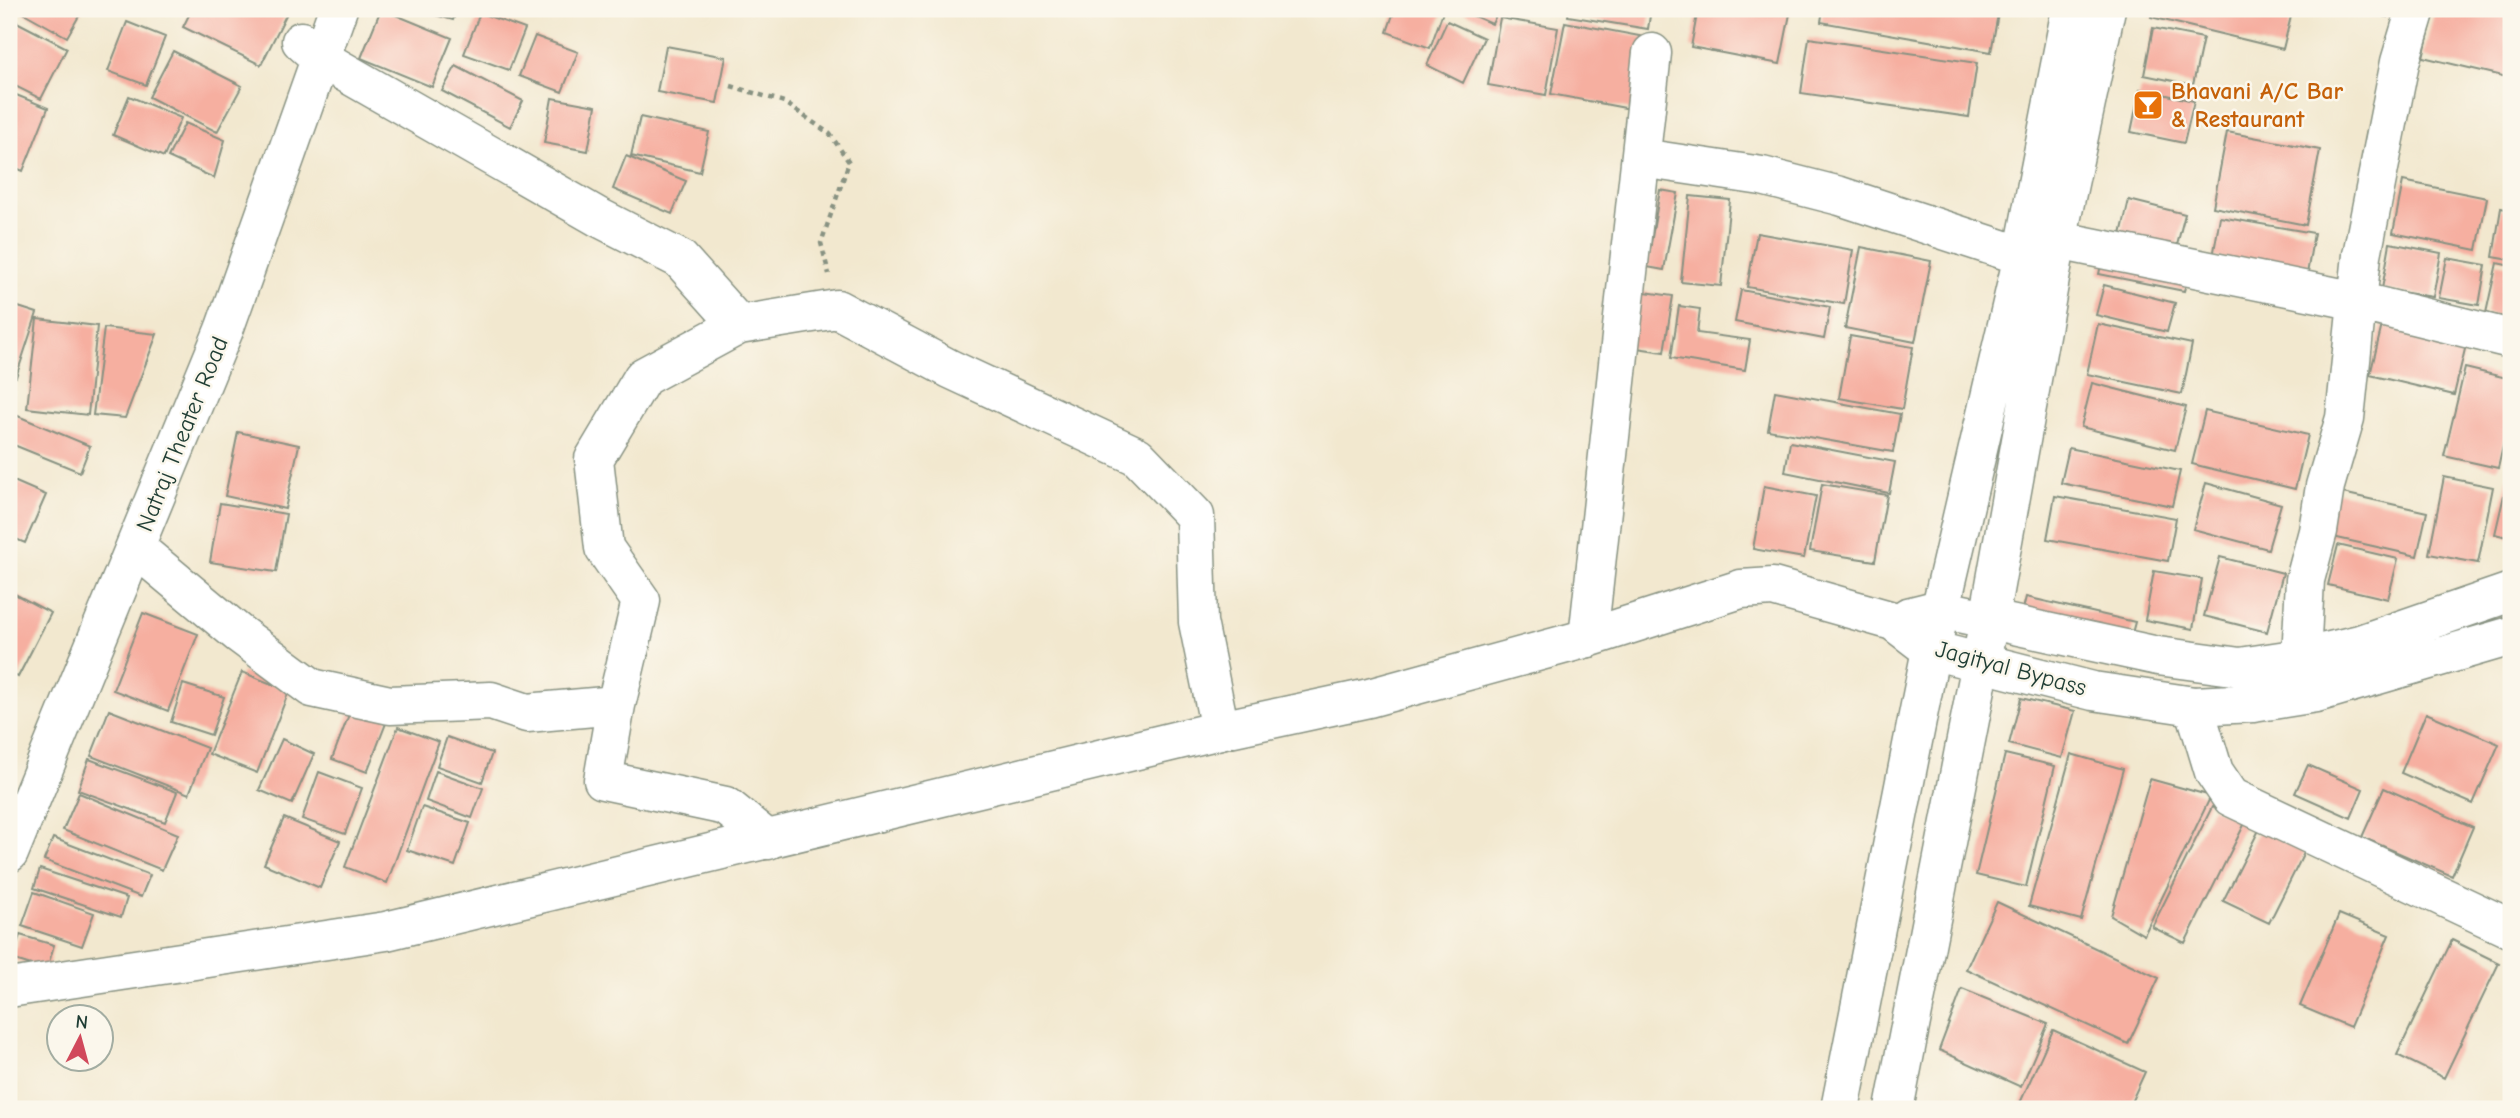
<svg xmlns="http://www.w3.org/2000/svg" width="2520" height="1118" font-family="'Comic Neue',sans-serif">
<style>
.building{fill:#f6afa0}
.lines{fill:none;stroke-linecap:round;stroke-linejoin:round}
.minor-casing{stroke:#889282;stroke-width:41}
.major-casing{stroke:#889282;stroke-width:41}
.highway-casing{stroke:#889282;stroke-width:41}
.path{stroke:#889282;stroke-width:4.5;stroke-dasharray:5 5;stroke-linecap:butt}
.minor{stroke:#fff;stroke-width:38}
.major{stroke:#fff;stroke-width:38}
.highway{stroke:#fff;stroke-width:38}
.labels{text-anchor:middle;stroke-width:5;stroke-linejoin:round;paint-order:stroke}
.food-label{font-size:24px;font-weight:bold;fill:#c56008;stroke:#fbf7ec;text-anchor:start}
.street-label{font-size:24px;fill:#1f3d34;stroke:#fbf7ec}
</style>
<rect width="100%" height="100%" fill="#fbf7ec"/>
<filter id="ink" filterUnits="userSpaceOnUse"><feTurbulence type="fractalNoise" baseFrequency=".0143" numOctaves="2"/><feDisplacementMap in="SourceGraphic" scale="14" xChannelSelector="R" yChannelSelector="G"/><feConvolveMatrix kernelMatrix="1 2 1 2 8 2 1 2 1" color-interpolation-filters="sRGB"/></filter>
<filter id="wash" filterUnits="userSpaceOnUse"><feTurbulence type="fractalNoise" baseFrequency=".00686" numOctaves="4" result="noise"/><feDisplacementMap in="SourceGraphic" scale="28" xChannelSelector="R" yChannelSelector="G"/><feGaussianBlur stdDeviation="1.57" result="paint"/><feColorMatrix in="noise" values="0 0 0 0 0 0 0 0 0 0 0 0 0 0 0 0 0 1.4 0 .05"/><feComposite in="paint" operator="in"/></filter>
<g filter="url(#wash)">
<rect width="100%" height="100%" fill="#f2e8cf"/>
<g id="blocks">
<path class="building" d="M24,9H83L67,37L22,12Z
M192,9H272L286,15L261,65L183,27Z
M381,9L452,38L432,87L361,58Z
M414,9H457L453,20Z
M1395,9H1444L1430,48L1387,32Z
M1458,9H1499L1492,24Z
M1569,9H1651L1648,29L1568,16Z
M1698,9H1791L1780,64L1691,47Z
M1823,9H1966L1998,14L1991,52L1821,22Z
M2153,9H2279L2292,12L2283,49L2151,17Z
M2358,9H2389L2387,17Z
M2435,9H2511V78L2423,57Z
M480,13L525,29L509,70L464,54Z
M9,18L67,48L41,99L9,83Z
M1500,18L1558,28L1546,95L1488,85Z
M1447,21L1484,38L1463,83L1427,65Z
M127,22L165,37L146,85L108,71Z
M1565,22L1650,38L1636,110L1551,94Z
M2153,28L2203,38L2193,85L2144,75Z
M535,36L578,52L562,92L519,76Z
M1809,38L1977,63L1969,117L1801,93Z
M666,46L726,57L717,103L657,92Z
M173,51L242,86L217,132L149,97Z
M456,66L523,101L510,127L442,91Z
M2140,89L2194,101L2184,143L2131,132Z
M9,92L48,108L23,171L9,165Z
M129,96L181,118L164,157L113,135Z
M552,98L596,106L588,151L544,143Z
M640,117L709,132L700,172L631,156Z
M185,123L225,140L214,178L168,157Z
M2227,132L2320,150L2306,225L2213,207Z
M626,156L686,181L672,214L613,189Z
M2403,181L2487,198L2477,250L2393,233Z
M1660,190L1678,193L1664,270L1647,267Z
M1690,196L1730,200L1721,286L1681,282Z
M2129,200L2185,214L2175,253L2120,239Z
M2501,208L2511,210V260L2493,257Z
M2220,217L2314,233L2307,274L2213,257Z
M1757,233L1853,250L1844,304L1747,287Z
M2390,243L2441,253L2433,297L2382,289Z
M1861,247L1931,261L1915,342L1845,328Z
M2103,255L2189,272L2184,291L2099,274Z
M2447,258L2486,265L2479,305L2439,298Z
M2497,263L2511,266V319L2486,313Z
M2104,285L2175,303L2167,332L2096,315Z
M1631,290L1673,296L1664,352L1623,346Z
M1741,290L1830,307L1824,339L1735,322Z
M9,304L37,313L16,377L9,375Z
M1679,306L1700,309L1697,333L1750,340L1745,370L1671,358Z
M37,319L97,326L88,415L27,408Z
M2098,324L2192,344L2182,394L2087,374Z
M2382,325L2466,345L2454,395L2370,375Z
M104,328L157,334L125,418L93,415Z
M1850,336L1913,347L1902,409L1839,398Z
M2465,368L2511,379V412L2498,468L2444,456Z
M2092,383L2186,407L2175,450L2081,427Z
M1775,391L1900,414L1893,452L1768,430Z
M2205,411L2308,435L2295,489L2192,464Z
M13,414L90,446L80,472L9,443V426Z
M238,432L299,445L285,509L225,496Z
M1790,442L1895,462L1889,493L1785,472Z
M2069,448L2180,471L2172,506L2061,483Z
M2444,477L2493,487L2478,563L2429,554Z
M2508,478H2511V538L2495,534Z
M9,479L46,495L25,543L9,536Z
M2206,483L2281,504L2268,549L2193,529Z
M1822,484L1887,495L1875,561L1810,551Z
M1764,486L1816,496L1804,558L1753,549Z
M2334,491L2427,512L2417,556L2324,535Z
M2055,496L2176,518L2168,561L2047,539Z
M220,503L286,514L276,572L210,562Z
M2338,545L2398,559L2388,599L2328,585Z
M2220,557L2283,573L2267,632L2204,616Z
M2154,571L2202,579L2193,629L2145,620Z
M9,591L51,613L18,677L9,672Z
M2026,597L2135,622L2130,641L2021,617Z
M143,613L198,634L168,711L113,690Z
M242,672L289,691L257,773L209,754Z
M183,684L224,697L211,735L171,722Z
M2021,698L2075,711L2062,758L2009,744Z
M353,704L388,718L367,772L332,759Z
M109,710L207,748L189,794L91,756Z
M2426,713L2499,744L2473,804L2401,773Z
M398,727L439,742L387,883L345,867Z
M447,737L492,753L482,782L437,766Z
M282,739L314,754L292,804L259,790Z
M2005,754L2055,766L2026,887L1976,875Z
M2071,754L2123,769L2081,920L2029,906Z
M89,759L177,792L165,822L78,790Z
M2308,765L2363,789L2351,818L2295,793Z
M436,771L483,788L472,818L426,801Z
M319,772L362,788L345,834L302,819Z
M2150,779L2211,796L2144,935L2111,916Z
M2384,788L2473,827L2452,876L2362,837Z
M79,793L178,834L162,870L63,830Z
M422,807L470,823L455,866L407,850Z
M2212,807L2245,823L2185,943L2152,927Z
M284,818L340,841L320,888L264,864Z
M2262,824L2307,847L2269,923L2223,901Z
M53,838L150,875L141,897L44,860Z
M40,869L127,898L121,917L34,888Z
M34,892L94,913L82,946L22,926Z
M1997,902L2159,978L2128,1044L1966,969Z
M2339,914L2389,935L2350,1027L2300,1006Z
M20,935L54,945L47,970L12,959Z
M2452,940L2499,963L2444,1078L2397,1055Z
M1962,989L2048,1024L2021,1087L1939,1050Z
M2053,1030L2145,1072L2128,1109H2034L2020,1103Z
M1951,1103L1965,1109H1948Z"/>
</g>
</g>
<g filter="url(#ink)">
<use href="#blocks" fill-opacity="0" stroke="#889282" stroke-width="2"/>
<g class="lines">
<g class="minor-casing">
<path id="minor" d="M301,41L320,58L598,217L680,259L739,325
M1641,158L1762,176L1840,196L2023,256
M2057,240L2357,301L2511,339
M136,548L238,633L312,688L390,705L491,701L527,713L616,705
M1588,638L1652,53
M2301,658L2305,580L2318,531L2325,486L2345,418L2362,255L2400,62L2416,9
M2194,706L2214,772L2231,797L2511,929
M768,840L726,806L603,780L616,705L641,601L604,548L594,459L643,377L739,325L837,309L950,369L1137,456L1195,516L1198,622L1220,730
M9,853L224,330L338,9"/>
</g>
<g class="major-casing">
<path id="major" d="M1908,617L1940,609L2158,656L2240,667L2301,658L2360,644L2511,592
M9,988L386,931L1220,730L1369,698L1588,638L1741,589L1773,587L1893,621L1931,650L2093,691L2194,706L2253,703L2316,693L2511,636"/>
</g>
<g class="highway-casing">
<path id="highway" d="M1840,1109L1931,650L2023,256L2071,9
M1894,1109L1981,663L2057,240L2106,9"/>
</g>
<path class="path" d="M731,86L784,102L830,134L849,162L821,243L829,274"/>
<use href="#minor" class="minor"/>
<use href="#major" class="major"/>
<use href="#highway" class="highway"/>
</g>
</g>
<defs>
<g id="bar-square" transform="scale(1.575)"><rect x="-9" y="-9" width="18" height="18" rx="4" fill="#e8710a" stroke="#fbf7ec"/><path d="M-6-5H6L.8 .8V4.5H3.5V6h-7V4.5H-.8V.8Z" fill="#fff"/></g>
</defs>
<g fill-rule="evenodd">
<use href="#bar-square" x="2148" y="105"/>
</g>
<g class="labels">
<g class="food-label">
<text x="2171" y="99">Bhavani A/C Bar<tspan x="2171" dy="28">&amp; Restaurant</tspan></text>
</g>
<g class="street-label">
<text transform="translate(182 434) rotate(-68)" y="8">Natraj Theater Road</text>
<text transform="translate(2011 668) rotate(15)" y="8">Jagityal Bypass</text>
</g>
</g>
<rect width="2520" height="1118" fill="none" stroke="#fbf7ec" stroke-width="35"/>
<g transform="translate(80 1038) rotate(6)"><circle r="33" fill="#fbf7ec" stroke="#a3ada2" stroke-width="2"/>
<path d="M0-5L12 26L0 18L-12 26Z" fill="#d1495b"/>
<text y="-10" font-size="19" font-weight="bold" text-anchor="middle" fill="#1f3d34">N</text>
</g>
</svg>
